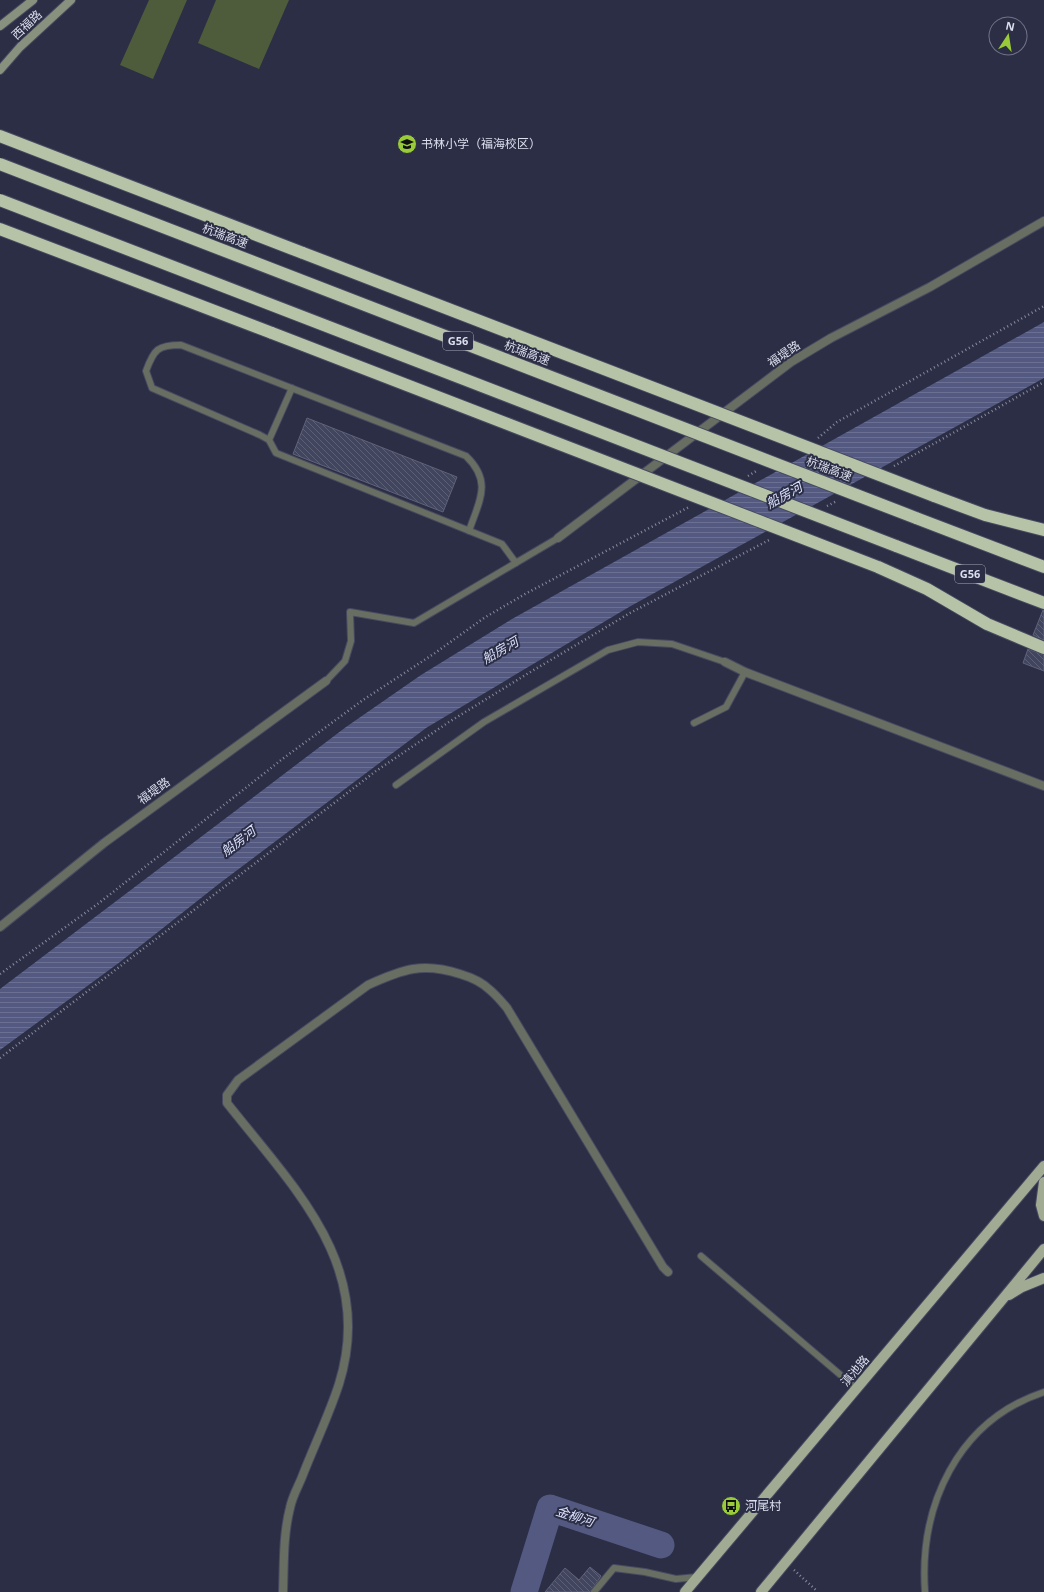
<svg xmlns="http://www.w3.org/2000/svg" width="1044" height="1592" font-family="'Noto Sans','Noto Sans SC',sans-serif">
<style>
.park{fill:#4e5c3b}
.water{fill:url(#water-rules)}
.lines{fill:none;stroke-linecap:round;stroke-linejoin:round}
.river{stroke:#535981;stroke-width:27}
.building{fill:url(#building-back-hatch);stroke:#5e627b}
.service-casing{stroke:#474a60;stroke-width:8}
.minor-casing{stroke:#474a60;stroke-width:10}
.secondary-casing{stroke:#474a60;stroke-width:10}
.primary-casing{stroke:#474a60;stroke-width:12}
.motorway-casing{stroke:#474a60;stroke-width:14}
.path{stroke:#898c9f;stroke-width:2.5;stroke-dasharray:1 3;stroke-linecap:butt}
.service{stroke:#696e63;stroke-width:6}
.minor{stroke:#696e63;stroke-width:8}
.secondary{stroke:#88917e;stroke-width:8}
.primary{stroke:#a1ab94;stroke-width:10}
.motorway{stroke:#b7c3a7;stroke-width:12}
.motorway-bridge-casing{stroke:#474a60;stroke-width:14;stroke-linecap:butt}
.motorway-bridge{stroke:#b7c3a7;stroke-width:12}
.labels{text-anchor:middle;stroke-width:4;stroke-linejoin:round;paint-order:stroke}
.shield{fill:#2b2e45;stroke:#a7a9bb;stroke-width:1}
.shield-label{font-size:11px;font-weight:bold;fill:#dcdeed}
.street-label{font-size:12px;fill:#dcdeed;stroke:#2b2e45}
.poi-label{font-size:12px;fill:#dcdeed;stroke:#2b2e45;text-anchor:start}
.water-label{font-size:13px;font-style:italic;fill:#dde1fd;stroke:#2b2e45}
</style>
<defs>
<pattern id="water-rules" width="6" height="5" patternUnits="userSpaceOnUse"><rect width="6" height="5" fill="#535981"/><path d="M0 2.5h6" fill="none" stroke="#6b7093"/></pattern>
<pattern id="building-back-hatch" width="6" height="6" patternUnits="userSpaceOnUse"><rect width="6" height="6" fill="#41455d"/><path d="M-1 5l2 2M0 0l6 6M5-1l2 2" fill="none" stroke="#5c5f75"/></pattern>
</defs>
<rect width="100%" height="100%" fill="#2b2e45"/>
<path class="park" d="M149,0H187L153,79L120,65Z
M216,0H289L259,69L198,43Z"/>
<path class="water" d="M1044,322V378L629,607L426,728L220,883L120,962L0,1050V989L346,727L421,675L512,619Z"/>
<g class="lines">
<path class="river" d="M524,1592L550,1508L661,1545"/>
</g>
<path class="building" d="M307,418L457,477L443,512L293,454Z
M1043,610L1044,611V640L1033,635Z
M1028,649L1044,655V671L1023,663Z
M590,1567L601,1576L590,1592H545L565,1568L579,1580Z"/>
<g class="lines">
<g class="service-casing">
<path id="service" d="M269,440L292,388
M469,531C479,501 493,482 466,456L181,345C158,345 154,349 146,371L152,388L260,435L269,440L276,453L502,544L516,563
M326,681L345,661L351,641L350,612L414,623L558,538
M694,723L726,707L745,672
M396,785L484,722L608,650L638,642L672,644L725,662
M701,1256L857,1389
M594,1592L614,1568L645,1572L676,1579L697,1577
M925,1592C919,1506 957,1421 1044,1392"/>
</g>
<g class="minor-casing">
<path id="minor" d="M558,538L791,362L831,338L930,287L1044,221
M725,662L745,672L1044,786
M0,927L104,843L326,681
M283,1592C284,1564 283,1535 290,1508C292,1497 298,1487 302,1477C314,1446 329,1415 339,1384C376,1266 294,1188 227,1103V1095L238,1080L368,985C403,969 423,962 460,974C470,977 482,982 490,990C496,995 502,1002 507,1008L663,1267L668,1272"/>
</g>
<g class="secondary-casing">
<path id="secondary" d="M0,26L33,0
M0,70L20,47L71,0"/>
</g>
<g class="primary-casing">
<path id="primary" d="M1044,1182L1041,1205L1044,1216
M1009,1295L1022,1287L1044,1278
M685,1592L1044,1166
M761,1592L1044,1249"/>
</g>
<g class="motorway-casing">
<path id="motorway" d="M0,136L303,253
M0,229L272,333
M934,496L985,515L1044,530
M916,518L1044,567
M896,546L1044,603
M878,567L927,589L987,624L1044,648"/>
</g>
<path class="path" d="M818,438L837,422L1044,306
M894,466L1044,382
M748,476L758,470
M827,506L837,501
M0,974L99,903L285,757L363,700L435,653L484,618L525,594L689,507
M0,1058L376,771L449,722L527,674L630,613L771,539
M794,1570L817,1591"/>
<use href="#service" class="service"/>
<use href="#minor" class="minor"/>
<use href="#secondary" class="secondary"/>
<use href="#primary" class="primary"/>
<use href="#motorway" class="motorway"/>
<g class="motorway-bridge-casing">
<path id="motorway-bridge" d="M0,164L916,518
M0,200L896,546
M303,253L934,496
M272,333L878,567"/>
</g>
<use href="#motorway-bridge" class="motorway-bridge"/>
</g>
<defs>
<g id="school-disc" transform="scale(1)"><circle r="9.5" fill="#98cb37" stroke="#2b2e45"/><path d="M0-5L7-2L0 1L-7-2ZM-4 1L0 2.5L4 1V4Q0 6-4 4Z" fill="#111"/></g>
<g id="bus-disc" transform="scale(1)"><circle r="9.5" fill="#98cb37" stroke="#2b2e45"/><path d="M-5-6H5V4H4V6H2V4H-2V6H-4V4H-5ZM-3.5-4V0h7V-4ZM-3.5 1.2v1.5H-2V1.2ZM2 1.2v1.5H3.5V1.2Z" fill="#111"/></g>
</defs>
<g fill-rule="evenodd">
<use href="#school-disc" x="407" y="144"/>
<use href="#bus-disc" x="731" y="1506"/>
</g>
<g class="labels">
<g class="shield">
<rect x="443" y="332" width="30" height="18" rx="3"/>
<rect x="955" y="565" width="30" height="18" rx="3"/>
</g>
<g class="shield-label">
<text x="458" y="345">G56</text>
<text x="970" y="578">G56</text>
</g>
<g class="street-label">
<text transform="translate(27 25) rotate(-43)" y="4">西福路</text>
<text transform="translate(225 236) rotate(21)" y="4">杭瑞高速</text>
<text transform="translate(527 353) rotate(21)" y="4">杭瑞高速</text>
<text transform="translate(784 354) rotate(-34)" y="4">福堤路</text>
<text transform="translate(829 469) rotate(21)" y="4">杭瑞高速</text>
<text transform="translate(154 791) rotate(-36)" y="4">福堤路</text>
<text transform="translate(855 1371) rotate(-50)" y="4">滇池路</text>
</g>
<g class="poi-label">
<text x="421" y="148">书林小学（福海校区）</text>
<text x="745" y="1510">河尾村</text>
</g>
<g class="water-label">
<text transform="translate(784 495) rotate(-29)" y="5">船房河</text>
<text transform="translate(500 650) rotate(-30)" y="5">船房河</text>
<text transform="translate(238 841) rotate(-37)" y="5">船房河</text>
<text transform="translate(575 1516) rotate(18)" y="5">金柳河</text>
</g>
</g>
<g transform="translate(1008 36) rotate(12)"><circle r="19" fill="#2b2e45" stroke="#727488"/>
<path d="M0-3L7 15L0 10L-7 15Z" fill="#98cb37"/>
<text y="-6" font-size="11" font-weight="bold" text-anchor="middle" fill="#dcdeed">N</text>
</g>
</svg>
